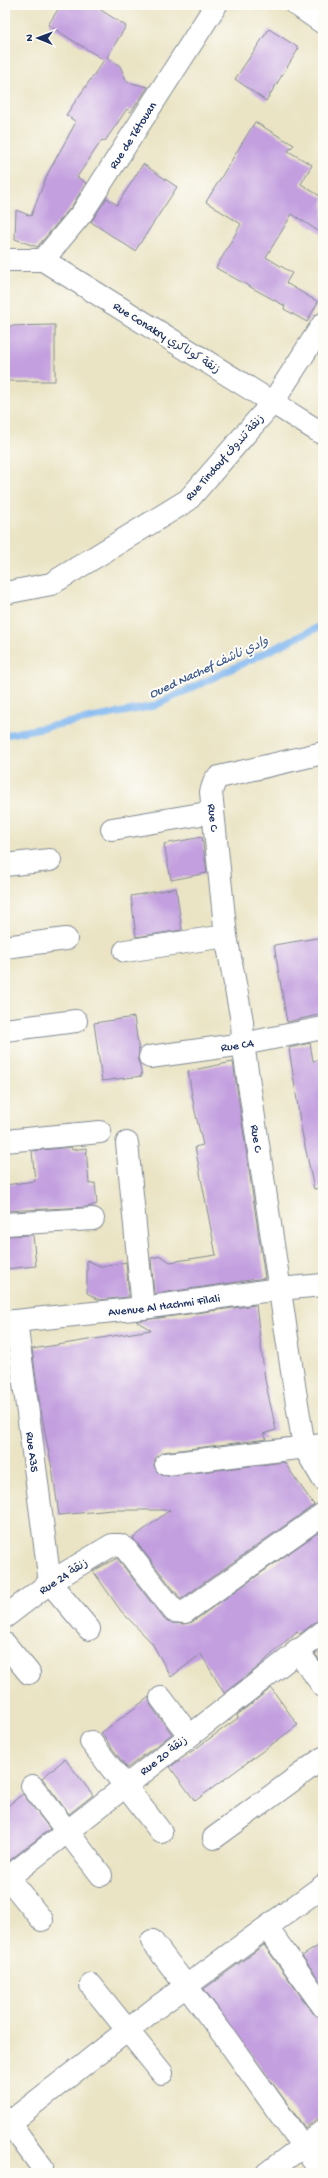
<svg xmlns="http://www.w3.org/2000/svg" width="328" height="2178" font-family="'Gochi Hand','Playpen Sans Arabic',sans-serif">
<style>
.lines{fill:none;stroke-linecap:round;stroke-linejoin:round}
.stream{stroke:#81b7f0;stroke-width:7}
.building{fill:#c39fdf}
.minor-casing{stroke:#828a92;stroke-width:24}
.major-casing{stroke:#828a92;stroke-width:24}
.minor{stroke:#fff;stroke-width:22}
.major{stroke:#fff;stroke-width:22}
.labels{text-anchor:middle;stroke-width:4;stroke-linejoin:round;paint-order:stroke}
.street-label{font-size:12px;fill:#1b2f5e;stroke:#fdfcf7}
.water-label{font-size:13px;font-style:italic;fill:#3a588a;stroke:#fdfcf7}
</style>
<rect width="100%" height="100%" fill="#fdfcf7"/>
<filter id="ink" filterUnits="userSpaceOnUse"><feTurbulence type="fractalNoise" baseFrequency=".025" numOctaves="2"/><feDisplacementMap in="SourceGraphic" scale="8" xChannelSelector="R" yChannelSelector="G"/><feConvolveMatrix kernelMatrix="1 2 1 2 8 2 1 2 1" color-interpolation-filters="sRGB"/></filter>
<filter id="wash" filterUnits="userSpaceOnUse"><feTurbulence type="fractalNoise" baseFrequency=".012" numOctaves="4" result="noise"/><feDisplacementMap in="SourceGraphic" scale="16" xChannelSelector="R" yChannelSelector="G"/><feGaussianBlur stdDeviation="0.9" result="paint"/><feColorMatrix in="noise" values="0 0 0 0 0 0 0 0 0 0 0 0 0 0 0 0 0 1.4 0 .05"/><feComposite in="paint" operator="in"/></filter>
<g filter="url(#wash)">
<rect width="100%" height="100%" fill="#eae4c5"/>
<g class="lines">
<path class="stream" d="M5,735L154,706L323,625"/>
</g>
<g id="blocks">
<path class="building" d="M61,5H93L126,26L107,57L120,66L127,82L148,87L131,112L127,109L105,141L102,140L77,177L86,183L72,206L37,247L15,239L16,210L31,216L48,173L76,122L66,115L104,60L48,25Z
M269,29L299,48L266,101L235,79Z
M255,122L294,145L288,151L312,165L301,184L323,198V234L292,214L266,257L292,273L286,283L318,302L307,322L284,309L285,306L216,268L241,224L206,202Z
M143,164L177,187L135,251L91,222L107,198L117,205Z
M55,325V381H5V326Z
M202,837L207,873L171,880L164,844Z
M176,888L182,930L136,937L131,896Z
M323,937V976H319L323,998V1014L287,1022L274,945Z
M134,1017L139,1052L138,1059L142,1076L102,1081L94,1023Z
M310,1043L313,1061L323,1059V1188L314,1189L301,1127L289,1048Z
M233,1062L265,1278L154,1294L151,1258L161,1256L170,1262L216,1255L195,1147L203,1145L194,1107L188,1071Z
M71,1147L72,1150L86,1148L89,1184L95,1183L97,1204L87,1207L5,1211V1185L35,1181L32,1151Z
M33,1235L36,1266L5,1269V1236Z
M87,1260L102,1267L126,1262L129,1297L99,1300L87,1293Z
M256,1305L265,1380L276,1430L263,1434L267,1439L164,1452L155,1459L154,1466L161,1475L168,1476L284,1462L314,1505L181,1599L133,1538L170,1510H112L59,1515L53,1474L40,1406L32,1349L151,1330L136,1321Z
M323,1529V1620L315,1622L300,1634L297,1631L257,1668L224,1693L201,1654L171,1677L152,1643L121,1611L93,1571L117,1558L164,1619L173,1623L184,1624L192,1622Z
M323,1648V1665L315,1654Z
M271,1688L298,1725L195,1801L170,1767L238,1718L237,1715Z
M149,1697L151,1706L172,1734L127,1768L101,1733Z
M65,1759L93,1795L69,1814L42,1778Z
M23,1794L50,1829L5,1864V1808Z
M323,1943V1985L302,1956Z
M264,1945L313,2013L323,2018V2115L305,2128L204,1989Z"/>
</g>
</g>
<g filter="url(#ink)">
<use href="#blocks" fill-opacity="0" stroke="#828a92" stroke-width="1"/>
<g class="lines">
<g class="minor-casing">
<g id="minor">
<path d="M5,260H43L323,434"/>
<path id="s1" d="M43,260L82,213L216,5"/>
<path d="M5,593L51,584L188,500L273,402L323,324"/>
<path id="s2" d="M323,753L219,777L215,780L211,792L226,936L242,1021L243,1044L295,1391L304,1447L323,1479"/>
<path d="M112,829L213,812"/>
<path d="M5,865L50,860"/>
<path d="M5,947L66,939"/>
<path d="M125,951L226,936"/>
<path d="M5,1030L76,1021"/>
<path id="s3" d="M150,1057L243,1044L323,1028"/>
<path d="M5,1141L100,1132"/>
<path d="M127,1143L143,1308"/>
<path d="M5,1224L93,1219"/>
<path id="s4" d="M16,1321L50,1583"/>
<path id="s5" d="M5,1322L143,1308L279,1289L323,1285"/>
<path d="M166,1464L323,1445"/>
<path d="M50,1583L89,1629"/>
<path d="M5,1617L52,1581L112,1545H120L125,1548L174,1611L185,1612L323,1514"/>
<path d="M5,1644L29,1673"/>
<path d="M297,1650L323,1686"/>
<path d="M161,1698L189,1735"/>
<path d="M91,1742L161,1832"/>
<path d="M32,1786L101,1875"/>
<path d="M214,1838L323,1758"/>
<path d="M8,1878L42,1920"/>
<path d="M5,1880L323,1632"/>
<path d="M267,1928L323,2006"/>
<path d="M152,1941L225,2037L322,2173"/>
<path d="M91,1985L162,2073"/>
<path d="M5,2117L42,2167"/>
<path d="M5,2126L156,2008L323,1886"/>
<path d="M267,2173L323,2131"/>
</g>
</g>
<g class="major-casing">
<path id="major" d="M297,5L323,23"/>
</g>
<use href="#minor" class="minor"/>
<use href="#major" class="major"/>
</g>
</g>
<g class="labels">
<g class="street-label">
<text dy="4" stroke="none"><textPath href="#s1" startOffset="154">Rue de Tétouan</textPath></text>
<text transform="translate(167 337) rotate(32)" y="4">Rue Conakry زنقة كوناكري</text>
<text transform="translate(224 457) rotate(-48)" y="4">Rue Tindouf زنقة تندوف</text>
<text dy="4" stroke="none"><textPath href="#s2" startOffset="150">Rue C</textPath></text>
<text dy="4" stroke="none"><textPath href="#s3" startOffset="88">Rue C4</textPath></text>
<text dy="4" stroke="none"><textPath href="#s2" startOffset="474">Rue C</textPath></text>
<text dy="4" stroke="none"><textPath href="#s5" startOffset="160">Avenue Al Hachmi Filali</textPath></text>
<text dy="4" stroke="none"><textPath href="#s4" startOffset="132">Rue A35</textPath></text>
<text transform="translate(63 1576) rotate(-33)" y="4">Rue 24 زنقة</text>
<text transform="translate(163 1755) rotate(-38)" y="4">Rue 20 زنقة</text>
</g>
<g class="water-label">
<text transform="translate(208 666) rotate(-25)" y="5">Oued Nachef وادي ناشف</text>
</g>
</g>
<rect width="328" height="2178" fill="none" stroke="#fdfcf7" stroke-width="20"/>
<g transform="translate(38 38) rotate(271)" stroke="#fdfcf7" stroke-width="3" paint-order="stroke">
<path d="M0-3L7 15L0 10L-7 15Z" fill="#1b2f5e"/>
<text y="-6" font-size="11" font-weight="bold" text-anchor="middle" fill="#1b2f5e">N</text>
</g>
</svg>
